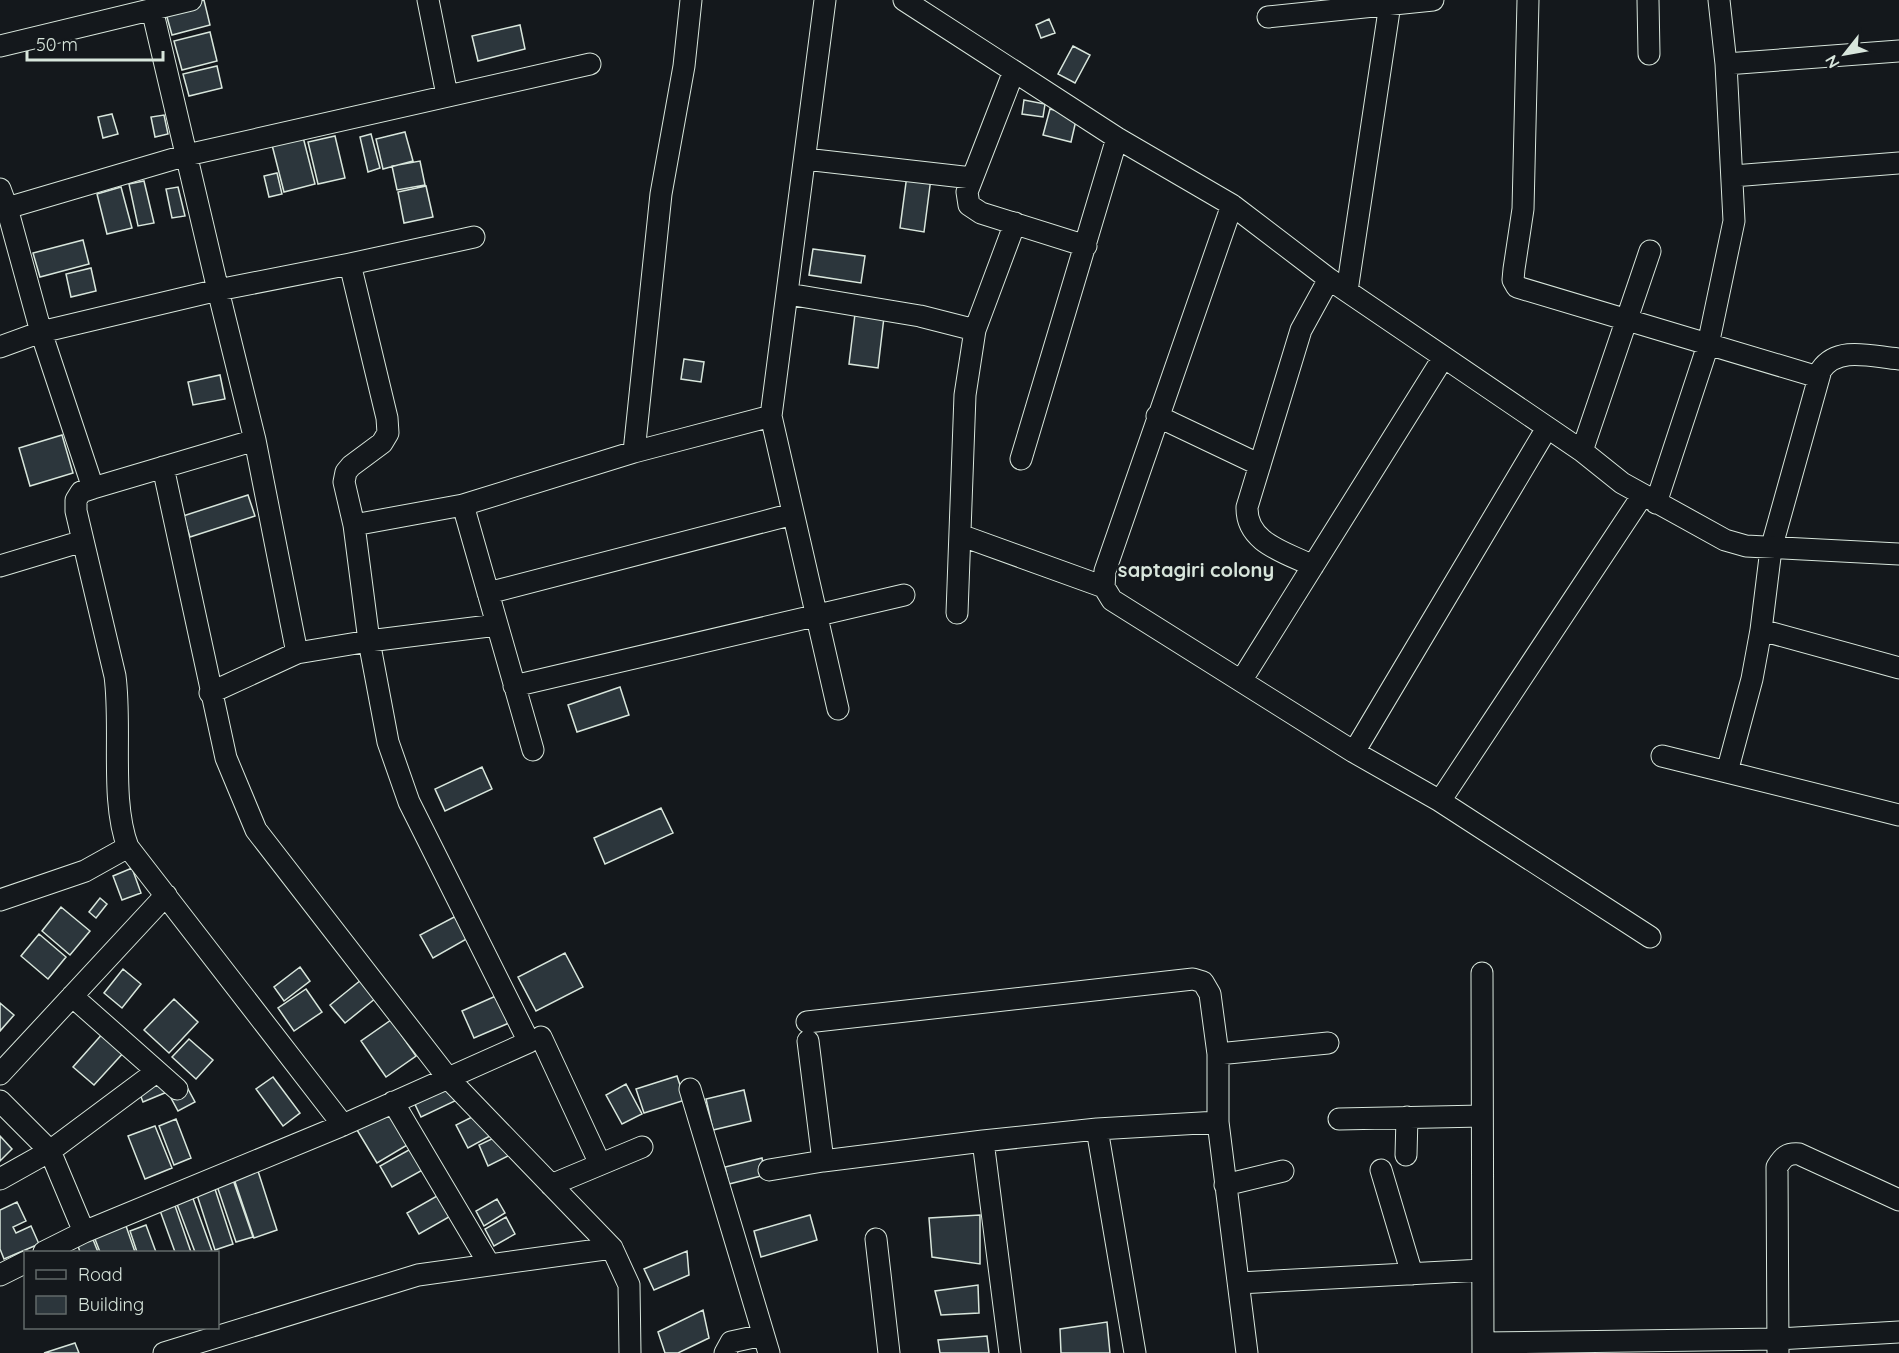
<svg xmlns="http://www.w3.org/2000/svg" width="1899" height="1353" font-family="Quicksand,sans-serif">
<style>
.building{fill:#2c363c;stroke:#d8e6dc;stroke-width:1.5}
.lines{fill:none;stroke-linecap:round;stroke-linejoin:round}
.minor-casing{stroke:#d8e6dc;stroke-width:23}
.minor{stroke:#14181c;stroke-width:21}
.labels{text-anchor:middle;stroke-width:4.5;stroke-linejoin:round;paint-order:stroke}
.neighbourhood-label{font-size:20px;font-weight:bold;fill:#d8e6dc;stroke:#14181c}
</style>
<rect width="100%" height="100%" fill="#14181c"/>
<path class="building" d="M204,0L210,25L172,35L165,10Z
M1049,19L1055,33L1041,38L1036,25Z
M520,25L525,49L478,61L472,36Z
M210,32L217,61L182,70L174,41Z
M1073,46L1090,55L1075,83L1058,74Z
M217,66L222,88L189,96L183,74Z
M1024,100L1045,104L1043,117L1022,114Z
M1050,109L1077,116L1071,142L1043,135Z
M112,114L118,134L103,138L98,117Z
M164,115L168,134L155,137L151,117Z
M405,132L413,161L383,169L376,139Z
M302,133L315,184L284,192L271,141Z
M371,134L380,168L368,172L360,137Z
M335,136L345,178L318,184L308,142Z
M420,161L425,185L397,190L392,166Z
M277,173L282,194L269,197L264,176Z
M907,175L931,178L924,232L900,228Z
M144,181L154,223L138,226L129,184Z
M426,186L433,217L404,223L398,192Z
M121,187L132,228L107,234L97,194Z
M178,187L185,216L172,218L166,189Z
M83,240L89,264L40,277L33,253Z
M813,249L865,256L861,283L809,275Z
M91,268L96,291L71,297L66,274Z
M855,314L884,317L878,368L849,364Z
M684,359L704,362L701,382L681,379Z
M220,375L225,399L193,405L188,382Z
M62,435L73,473L30,486L19,448Z
M248,495L255,516L190,537L183,516Z
M620,687L629,715L577,732L568,705Z
M482,767L492,789L445,811L435,789Z
M661,808L673,833L605,864L594,838Z
M132,868L141,893L122,900L113,876Z
M100,898L107,904L96,918L89,912Z
M61,907L90,931L70,955L42,931Z
M458,915L470,937L433,958L420,935Z
M39,934L66,957L48,979L21,956Z
M565,953L583,987L536,1011L518,977Z
M300,967L310,981L284,1001L274,987Z
M123,969L141,984L122,1008L104,993Z
M361,980L376,998L345,1023L330,1005Z
M306,989L322,1012L294,1031L278,1008Z
M498,995L509,1023L474,1038L462,1011Z
M174,999L198,1022L169,1053L144,1030Z
M0,1003L14,1015L0,1031Z
M391,1020L416,1056L386,1077L361,1041Z
M104,1032L125,1051L94,1085L73,1067Z
M189,1039L213,1060L196,1079L172,1057Z
M677,1076L685,1100L644,1113L636,1089Z
M273,1077L300,1113L283,1126L256,1089Z
M161,1079L167,1092L143,1102L138,1089Z
M448,1079L457,1100L421,1117L411,1096Z
M626,1084L642,1114L622,1124L606,1095Z
M188,1089L195,1102L178,1111L171,1098Z
M744,1090L751,1121L713,1130L706,1099Z
M395,1108L414,1141L377,1163L357,1130Z
M478,1114L490,1136L468,1148L456,1125Z
M176,1119L191,1158L174,1165L159,1126Z
M155,1126L172,1168L145,1179L128,1136Z
M500,1135L510,1155L488,1166L479,1145Z
M0,1136L12,1149L0,1161Z
M416,1146L428,1167L392,1187L380,1166Z
M762,1158L765,1175L729,1184L725,1167Z
M257,1168L277,1230L254,1238L233,1176Z
M232,1177L253,1237L236,1242L216,1183Z
M214,1186L233,1244L215,1250L196,1192Z
M444,1192L456,1213L419,1234L407,1213Z
M191,1193L212,1251L207,1252H195L175,1199Z
M497,1199L505,1213L484,1226L476,1211Z
M173,1200L191,1252H175L158,1205Z
M17,1202L26,1221L13,1227L16,1233L31,1226L39,1244L4,1259L0,1249V1210Z
M810,1215L817,1240L761,1257L754,1231Z
M980,1215V1264L932,1257L929,1218Z
M506,1217L515,1234L494,1246L485,1229Z
M125,1223L135,1252H100L93,1234Z
M146,1225L156,1252H137L130,1231Z
M92,1237L98,1252H80L77,1243Z
M687,1251L689,1275L654,1290L644,1269Z
M978,1285L979,1313L941,1315L935,1291Z
M703,1310L709,1338L678,1353H665L658,1332Z
M1107,1322L1110,1353H1061L1060,1329Z
M987,1336L989,1353H940L938,1340Z
M75,1343L79,1353H44Z"/>
<g class="lines">
<g class="minor-casing">
<path id="minor" d="M428,0L447,95
M825,0L771,416L838,709
M904,0L1117,138L1232,205L1329,279L1582,451L1622,483L1725,540L1746,546L1899,554
M1528,0L1523,209L1514,269L1513,280L1517,287L1818,377
M1648,0L1649,54
M152,9L218,290L41,332L93,488L255,440
M1268,17L1433,0
M0,46L191,0
M1726,64L1899,51
M1014,71L967,192L969,205L981,213L1086,246
M805,159L972,178
M1733,176L1899,163
M0,189L7,208L187,155L590,64
M1232,205L1105,571L1104,587L1112,600L1354,752L1440,801L1650,937
M0,212L7,208L41,332L0,347
M350,264L474,237
M1347,291L1390,4
M788,294L920,316L975,330L965,395L957,613
M975,330L1015,223
M1899,359C1873,357 1838,345 1821,370L1771,549L1761,630L1899,668
M1157,416L1260,465
M1582,451L1650,251
M634,452L661,194L684,66L691,0
M1021,459L1117,138
M163,467L226,758L256,830L448,1078L612,1248L629,1285L630,1353
M93,488L81,492L76,500V511L115,676C122,728 110,801 128,847L343,1125
M1656,503L1708,345L1734,221L1726,64L1719,0
M463,505L533,750
M354,525L463,505L634,452L771,416
M960,535L1104,587
M0,566L83,541
M1313,566C1285,552 1246,543 1247,507L1301,330L1329,279
M488,593L793,514
M1761,630L1752,679L1727,772L1899,815
M1241,681L1443,358
M514,686L904,595
M210,693L297,653L369,641L497,625
M1354,752L1547,428
M1662,756L1727,772
M1440,801L1642,496
M0,900L85,871L128,847
M1482,973L1483,1353
M72,996L177,1089
M807,1022L1193,979L1203,982L1210,994L1218,1054V1122L1247,1353
M541,1037L600,1164
M808,1041L823,1161L983,1141L1010,1353
M1218,1054L1328,1043
M0,1074L166,895
M690,1089L769,1353
M0,1101L50,1151L84,1232
M393,1102L489,1264
M1339,1119L1482,1116
M1097,1129L1135,1353
M983,1141L1097,1129L1218,1122
M1406,1155L1407,1117
M769,1170L823,1161
M1381,1170L1412,1274
M0,1179L50,1151L156,1072
M551,1185L642,1147
M1225,1185L1283,1171
M876,1239L889,1353
M44,1252L84,1232L343,1125L529,1042L409,802L388,742L369,641L354,525L344,482L346,472L351,466L382,443L388,433L387,418L350,264L218,290L255,440L297,653
M0,1275L26,1262
M1239,1283L1482,1270
M1483,1343L1777,1339L1899,1332
M1778,1352L1777,1167C1783,1157 1787,1153 1799,1154L1899,1200
M164,1353L418,1275L612,1248
M725,1353L731,1342L763,1335"/>
</g>
<use href="#minor" class="minor"/>
</g>
<g class="labels">
<g class="neighbourhood-label">
<text x="1196" y="577">saptagiri colony</text>
</g>
</g>
<rect x="24" y="1251" width="195" height="78" fill="#14181c" stroke="#626a69" stroke-width="1.5"/>
<rect x="36" y="1270" width="30" height="9" fill="#14181c" stroke="#626a69" stroke-width="1.5"/>
<text x="78" y="1281" font-size="18" fill="#d8e6dc">Road</text>
<rect x="36" y="1296" width="30" height="18" fill="#2c363c" stroke="#626a69" stroke-width="1.5"/>
<text x="78" y="1311" font-size="18" fill="#d8e6dc">Building</text>
<g transform="translate(1845 54) rotate(239)" stroke="#14181c" stroke-width="4.5" paint-order="stroke">
<path d="M0-4.5L10 22L0 15L-10 22Z" fill="#d8e6dc"/>
<text y="-9" font-size="16" font-weight="bold" text-anchor="middle" fill="#d8e6dc">N</text>
</g>
<path d="M27 51v9h136v-9" fill="none" stroke="#d8e6dc" stroke-width="3"/>
<text x="36" y="51" font-size="18" fill="#d8e6dc" stroke="#14181c" stroke-width="4.5" paint-order="stroke">50 m</text>
</svg>
